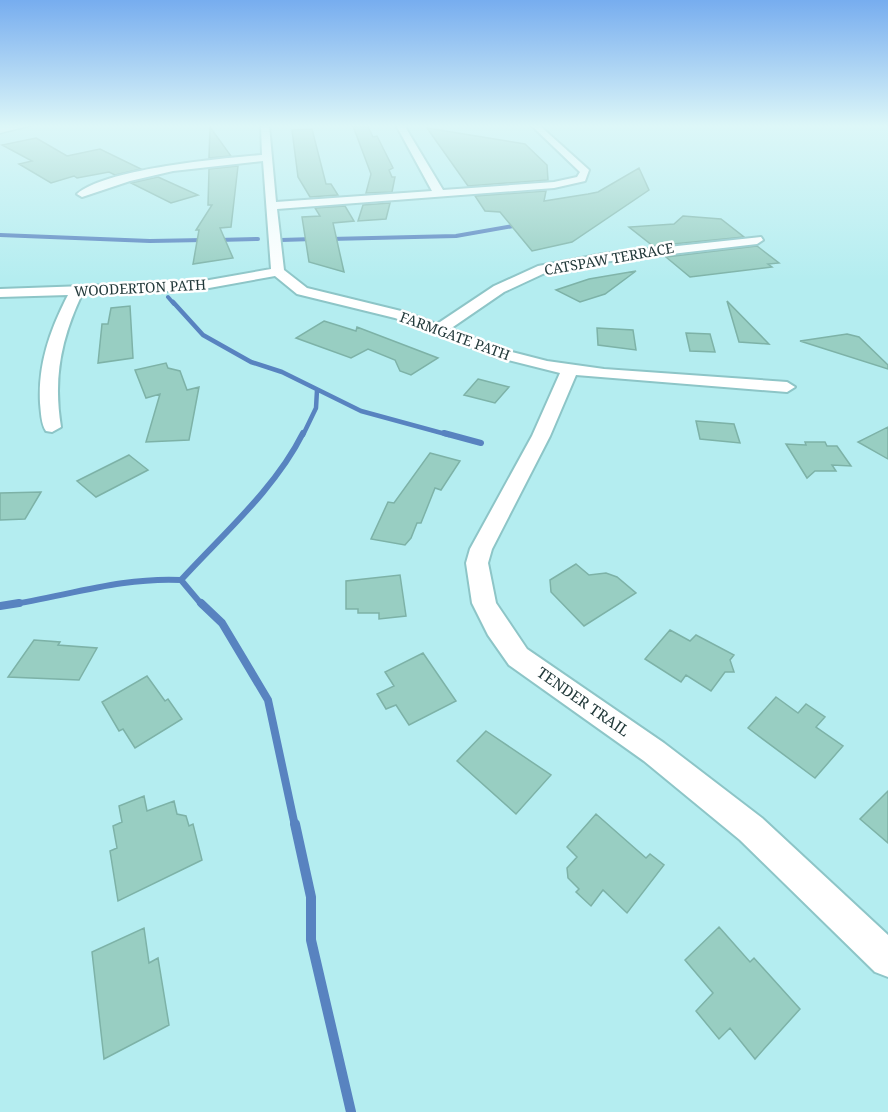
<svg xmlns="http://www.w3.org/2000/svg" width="888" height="1112" font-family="'Noto Serif',serif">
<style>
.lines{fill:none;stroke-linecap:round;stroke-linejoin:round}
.stream-far4{stroke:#5883c0;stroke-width:4}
.stream-far3{stroke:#5883c0;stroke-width:4.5}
.stream-far2{stroke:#5883c0;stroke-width:6}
.stream-far1{stroke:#5883c0;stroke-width:8}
.stream{stroke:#5883c0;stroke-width:10}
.building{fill:#98cec2;stroke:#7db2a7;stroke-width:1.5}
.minor-casing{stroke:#8dc5c7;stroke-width:4}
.tertiary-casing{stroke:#8dc5c7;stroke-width:3}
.minor{fill:#fff;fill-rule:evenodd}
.tertiary{fill:#fff;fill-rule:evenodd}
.labels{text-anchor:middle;stroke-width:5;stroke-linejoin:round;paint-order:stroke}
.far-street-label{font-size:14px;fill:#22393a;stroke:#fff}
.street-label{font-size:15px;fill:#22393a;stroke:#fff}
</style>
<rect width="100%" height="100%" fill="#b4edf0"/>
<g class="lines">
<path class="stream-far4" d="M0,235L150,241L204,240
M330,239L456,236L519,225
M218,240L258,239
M281,240L313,239
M168,297L174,304"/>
<path class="stream-far3" d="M173,302L203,335L251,362L282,372L361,411L449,435
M303,435L316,408L317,390"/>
<path class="stream-far2" d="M444,433L481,443
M181,580L202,605
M181,580C223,534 275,489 303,433
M9,605C67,596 122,577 181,580"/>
<path class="stream-far1" d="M201,603L222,623L268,700L295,826
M0,606L19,603"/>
<path class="stream" d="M295,824L311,897V940L351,1112"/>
</g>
<path class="building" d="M357,125H367L373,137L377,136L393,168L389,170L392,177H395L392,192L366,193L371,174L353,126Z
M210,127L231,156L209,158Z
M427,128L525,144L547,165L548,180L468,186Z
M312,129L326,184H331L338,195L310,197L298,177L292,130Z
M36,138L67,156L100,149L141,169L115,175L109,172L77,178L74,176L51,183L19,164L32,161L2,145Z
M238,166L231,227L220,228L233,258L193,264L199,230H196L212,205H208L209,169Z
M639,168L649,190L572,242L532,251L500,212L485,211L475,196L546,191L544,201L588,194L598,192Z
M158,177L198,195L171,203L131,183Z
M390,203L386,219L358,221L363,205Z
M345,206L354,221L333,223L344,272L309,262L302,217L320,216L315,208Z
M683,216L721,219L744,237L653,246L629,227L674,224Z
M757,246L779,263L768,264L772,267L690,277L666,257Z
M636,271L605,294L580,302L556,290L589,279Z
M727,301L769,344L739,342Z
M130,306L133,358L98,363L102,324H108L111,308Z
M324,321L356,331L357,327L438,358L411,375L400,371L395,360L368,349L351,358L296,338Z
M597,328L633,330L636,350L598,345Z
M686,333L710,334L715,352L690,351Z
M847,334L859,337L888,365V369L800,341Z
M166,363L168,368L180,371L187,390L199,387L189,440L146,442L160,394L146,398L135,370Z
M478,379L509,387L495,403L464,395Z
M696,421L734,424L740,443L700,439Z
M888,427V459L858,442Z
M805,442H825L827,446H837L851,466L832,465L836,471H815L807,478L786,444L806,445Z
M430,453L460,461L441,490L435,488L421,523H417L411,538L405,545L371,539L388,502L394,503Z
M129,455L148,470L96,497L77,481Z
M41,492L25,519L0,520V493Z
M576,564L589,575L606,573L617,577L636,593L584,626L551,592L550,580Z
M400,575L406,616L379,619V613H358V609H346V581Z
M670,630L690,641L696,635L734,655L730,660L734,672H725L711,691L686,675L681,682L645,659Z
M34,640L60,642L58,645L97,648L79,680L8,677Z
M423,653L456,701L409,725L396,705L386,709L377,694L394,686L385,672Z
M147,676L165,701L168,699L182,719L135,748L123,729L119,731L102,702Z
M776,697L798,713L806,704L825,717L816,727L843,746L815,778L748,728Z
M486,731L551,775L516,814L457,761Z
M888,791V843L860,819Z
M144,796L147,811L174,801L177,814L186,816L189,826L193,824L202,860L118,901L110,851L117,848L113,826L122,822L119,806Z
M596,814L646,858L650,854L664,865L627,913L603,890L591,906L576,892L579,889L568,878L567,868L577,857L567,847Z
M719,927L750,962L754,958L800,1009L755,1059L730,1028L719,1039L696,1011L713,993L685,960Z
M144,928L149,963L158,958L169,1025L104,1059L92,952Z"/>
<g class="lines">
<g class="minor-casing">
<path id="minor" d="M261,125H269L276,202L432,191L396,125H404L443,190L554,182L577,177L580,172L531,125H539L589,170L585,181L554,188L277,209L284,270L307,288L405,312L437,324L494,286L538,266L603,254L761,237L763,240L757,244L603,262L547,272L504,292L450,329L508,351L547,361L604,369L787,382L795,387L787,392L576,375L550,436L492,549L488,563L496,603L527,649L664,743L762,818L888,935V977L875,972L740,840L644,761L509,665L488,635L472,603L466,563L470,549L532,436L560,373L496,357L395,318L297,294L275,276L198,290L82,294C61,339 53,378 61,427L52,432L46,431C41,424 41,412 40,403C38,364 50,330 68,295L0,297V289L198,282L271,269L263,161L173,171L130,181L82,197L77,194C105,169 222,158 262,155Z"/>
</g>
<g class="tertiary-casing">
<path id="tertiary" d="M13,125H32L0,133V127Z"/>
</g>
<use href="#minor" class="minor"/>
<use href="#tertiary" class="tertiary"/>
</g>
<linearGradient id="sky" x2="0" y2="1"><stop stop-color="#77adef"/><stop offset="0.45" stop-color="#ddf7f8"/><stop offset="1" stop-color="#ddf7f8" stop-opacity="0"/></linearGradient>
<rect width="888" height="280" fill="url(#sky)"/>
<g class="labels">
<g class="far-street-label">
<text transform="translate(609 259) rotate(-10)" y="5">CATSPAW TERRACE</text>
<text transform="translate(140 288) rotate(-3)" y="5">WOODERTON PATH</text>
<text transform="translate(455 336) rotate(20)" y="5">FARMGATE PATH</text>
</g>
<g class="street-label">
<text transform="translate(583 702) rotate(35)" y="5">TENDER TRAIL</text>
</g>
</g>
</svg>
